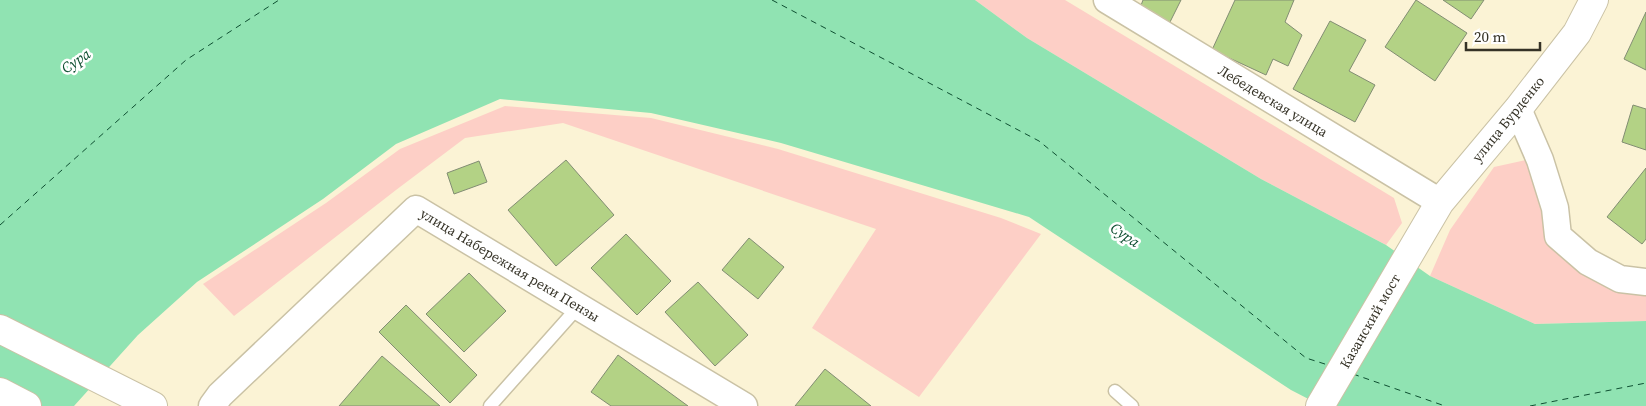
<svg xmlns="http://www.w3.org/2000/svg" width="1646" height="406" font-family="'Source Serif 4',serif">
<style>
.green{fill:#fdcfc6}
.water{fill:#90e3b2}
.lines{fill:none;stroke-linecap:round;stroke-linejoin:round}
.ferry{stroke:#0e4f31;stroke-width:1;stroke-dasharray:6 5;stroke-linecap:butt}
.building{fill:#b3d285;stroke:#828d73}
.service-casing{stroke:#cac2a5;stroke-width:15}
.minor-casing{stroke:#cac2a5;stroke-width:29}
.tertiary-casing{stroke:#cac2a5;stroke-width:30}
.primary-casing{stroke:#cac2a5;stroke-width:30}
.service{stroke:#fff;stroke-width:12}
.minor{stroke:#fff;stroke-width:26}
.tertiary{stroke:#fff;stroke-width:28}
.primary{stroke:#fff;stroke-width:28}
.labels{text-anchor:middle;stroke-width:5;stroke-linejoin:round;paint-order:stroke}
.street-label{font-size:14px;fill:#353226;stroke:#fff}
.water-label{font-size:15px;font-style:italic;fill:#0e4f31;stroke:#fff}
</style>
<rect width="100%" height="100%" fill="#fbf3d5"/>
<path class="green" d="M975,0H1065L1394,198L1402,223L1386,245L1261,179L1027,38Z
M505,106L651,118L778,149L1001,218L1041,234L919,397L812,328L876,229L563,123L465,138L396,190L234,316L203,284L326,203L400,149Z
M1526,160L1577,269L1616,292L1646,291V321L1535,324L1430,276L1450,230L1494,167Z"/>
<path class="water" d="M0,0H975L1027,38L1261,179L1386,245L1430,276L1535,324L1646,321V406H1322L1291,390L1029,217L781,143L651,113L500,99L396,144L323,199L197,282L138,335L74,406H0Z"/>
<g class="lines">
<path class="ferry" d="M772,0L1039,141L1306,358L1328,365
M0,225L186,60L279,0
M1353,374L1445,406
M1530,406L1646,383"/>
</g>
<path class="building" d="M1143,0H1181L1170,22L1140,8Z
M1235,0H1294L1285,22L1302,35L1288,66L1273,59L1266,75L1212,50Z
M1416,0L1467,33L1435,81L1385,47Z
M1443,0H1484L1471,19Z
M1646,12V70L1624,59Z
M1330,21L1366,40L1349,71L1375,85L1355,122L1293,89Z
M1633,105L1646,109V150L1622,142Z
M566,160L614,215L556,266L508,210Z
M479,161L487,182L454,194L447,173Z
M1646,168V239L1642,244L1607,217Z
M626,234L671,281L637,315L591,268Z
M749,238L784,267L758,299L722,270Z
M469,273L506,311L464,352L426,314Z
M698,282L748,335L715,366L665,312Z
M406,305L477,375L450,403L379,332Z
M618,355L688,406H611L591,392Z
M382,356L440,406H339Z
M825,369L871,406H795Z"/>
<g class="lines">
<g class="service-casing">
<path id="service" d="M1115,391L1132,406
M490,406L579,306"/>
</g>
<g class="minor-casing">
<path id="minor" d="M1107,0L1440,202
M1518,109L1540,160L1555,208L1558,236L1588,262L1620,279L1646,282
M212,406L220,395L416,209L744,406"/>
</g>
<g class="tertiary-casing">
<path id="tertiary" d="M1320,406L1440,202L1518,109L1577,33L1594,0"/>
</g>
<g class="primary-casing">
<path id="primary" d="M0,329L153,406
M0,392L27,406"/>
</g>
<use href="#service" class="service"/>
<use href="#minor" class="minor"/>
<use href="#tertiary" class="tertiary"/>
<use href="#primary" class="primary"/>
</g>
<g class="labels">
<g class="street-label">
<text transform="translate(1273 101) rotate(31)" y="5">Лебедевская улица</text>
<text transform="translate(1508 119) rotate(-51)" y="5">улица Бурденко</text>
<text transform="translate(510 265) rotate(31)" y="5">улица Набережная реки Пензы</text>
<text transform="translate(1370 321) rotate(-60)" y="5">Казанский мост</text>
</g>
<g class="water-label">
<text transform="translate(76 61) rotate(-35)" y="5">Сура</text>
<text transform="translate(1125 235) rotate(34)" y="5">Сура</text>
</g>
</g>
<path d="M1466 42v8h74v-8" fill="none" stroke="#353226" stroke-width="2.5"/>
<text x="1474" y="42" font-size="15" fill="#353226" stroke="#ffffff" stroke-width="4" paint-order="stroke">20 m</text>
</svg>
